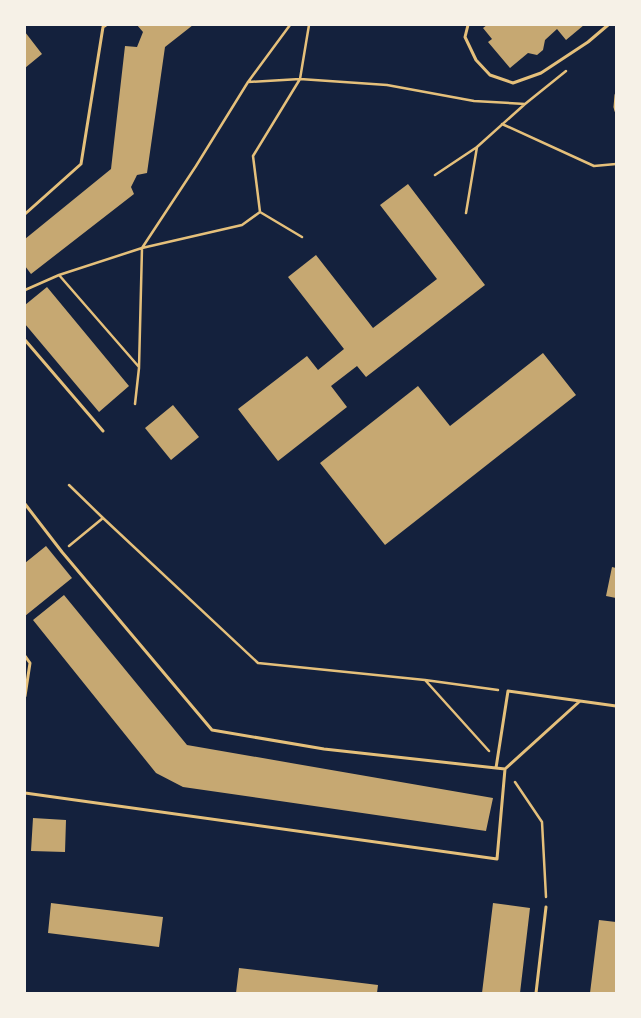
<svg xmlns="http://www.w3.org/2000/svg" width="641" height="1018" font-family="Arial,sans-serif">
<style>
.building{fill:#c6a872}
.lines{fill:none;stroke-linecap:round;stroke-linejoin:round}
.path{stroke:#e5c07b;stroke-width:2.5}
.service{stroke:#e5c07b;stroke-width:3}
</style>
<rect width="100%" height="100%" fill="#14213d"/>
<path class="building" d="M137,25H193L165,47L147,173L137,175L131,187L134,194L31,274L25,266V239L111,169L125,46L137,47L143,32Z
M487,25H584L566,40L557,29L545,40L543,50L537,55L528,53L510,68L488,42L492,39L483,28Z
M25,32L42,54L25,68Z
M408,184L485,285L366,377L357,366L331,386L347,407L278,461L238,409L307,356L318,370L344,349L288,277L316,255L373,328L437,279L380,205Z
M47,287L129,386L99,412L25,324V305Z
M543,353L576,395L385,545L320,463L418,386L450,426Z
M173,405L199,437L171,460L145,428Z
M46,546L72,578L25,616V563Z
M612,567L616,568V598L606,596Z
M64,595L187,745L493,798L486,831L183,787L156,773L33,620Z
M33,818L66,820L65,852L31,851Z
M51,903L163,917L159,947L48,933Z
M493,903L530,908L520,993H482Z
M599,920L616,922V993H590Z
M239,968L378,985L377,993H236Z"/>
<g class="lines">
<path class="path" d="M248,82L300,79L387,85L474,101L525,104
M502,124L594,166L616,164
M435,175L477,147L525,104L566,71
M260,212L253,156L300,79L309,25
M466,213L477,147
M59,275L139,367
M25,290L59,275L142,248L242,225L260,212L302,237
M135,404L139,368L142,248L196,166L248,82L290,25
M69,485L103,518
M69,546L103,518L258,663L425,680L498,690
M425,680L489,751
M515,782L542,822L546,897"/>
<path class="service" d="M468,25L465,37L476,60L490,75L513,83L541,73L588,42L608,25
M616,95L615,107L616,111
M25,214L81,164L103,27L106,25
M25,340L103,431
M25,504L62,552L212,730L324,749L505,769
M25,656L30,663L25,696
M496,768L508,691L616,706
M25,793L497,859L505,769L580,701
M536,993L546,907"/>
</g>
<rect width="641" height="1018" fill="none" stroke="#f6f1e7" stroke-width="52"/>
</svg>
